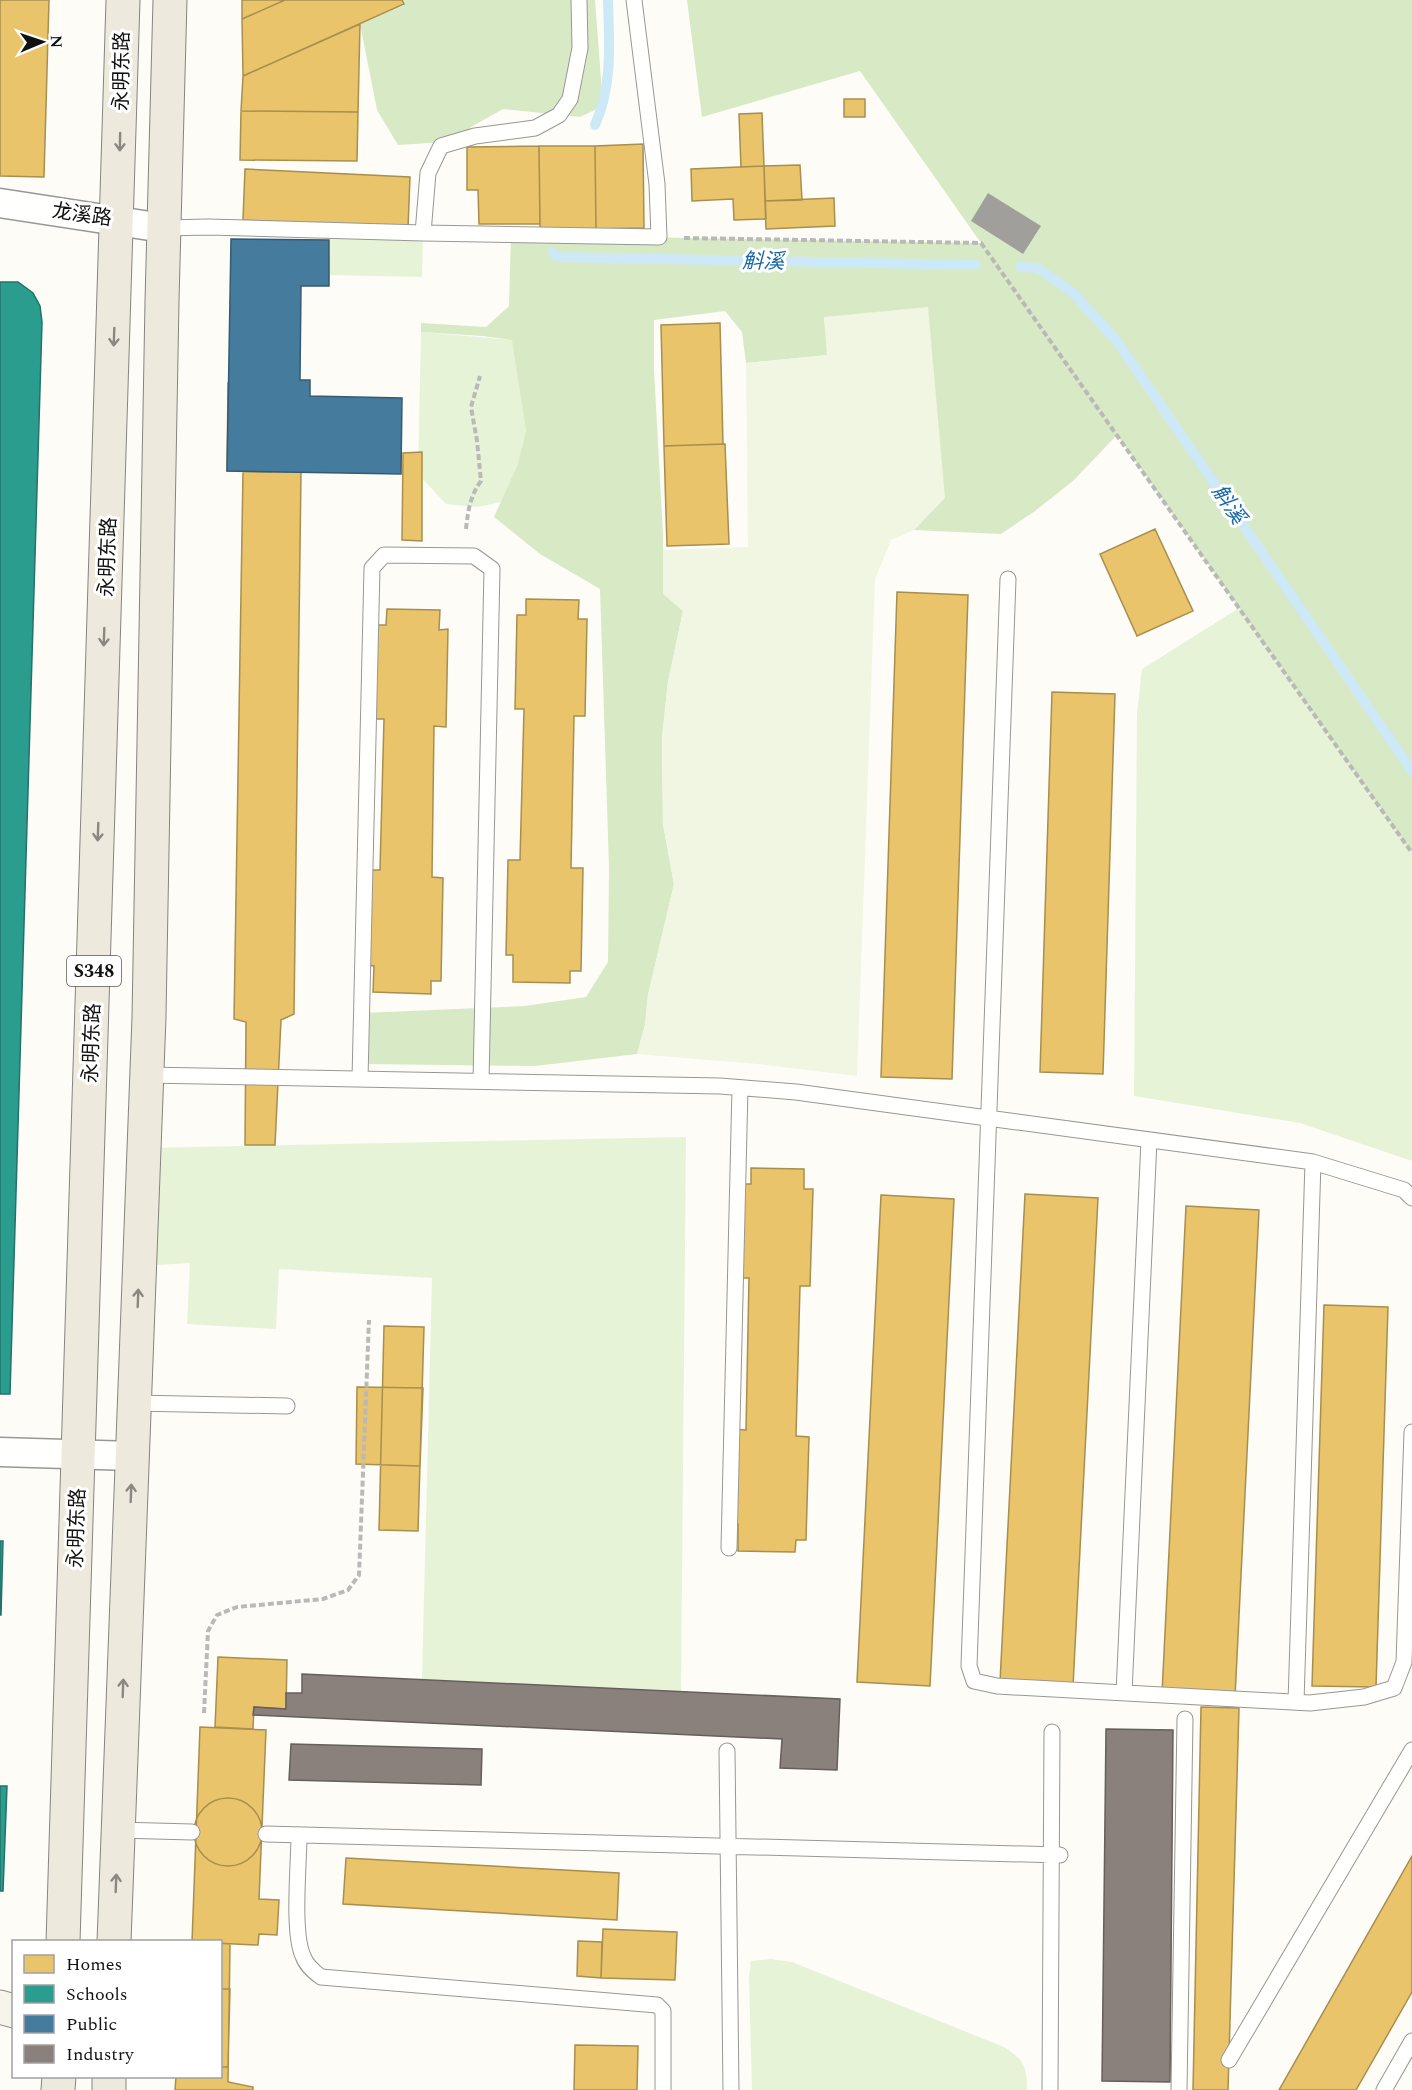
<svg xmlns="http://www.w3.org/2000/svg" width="1412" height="2090" font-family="Spectral,'Noto Sans SC',serif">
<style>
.green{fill:#e7f3d7}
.forest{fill:#d8eac5}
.pitch{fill:#f0f6e1}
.homes{fill:#e9c46a;stroke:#a88e4f;stroke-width:1.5}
.schools{fill:#2a9d8f;stroke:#227369;stroke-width:1.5}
.public{fill:#457b9d;stroke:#355b73;stroke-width:1.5}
.industry{fill:#8a817c;stroke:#665f5c;stroke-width:1.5}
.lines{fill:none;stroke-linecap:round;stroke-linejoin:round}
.stream{stroke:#cde8f7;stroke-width:10}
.building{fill:#a19f9c}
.lane-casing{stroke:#979795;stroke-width:17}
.street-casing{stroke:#979795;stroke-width:31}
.secondary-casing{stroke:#8e8d8b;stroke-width:35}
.primary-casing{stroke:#858482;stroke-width:35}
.path{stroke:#b9b9b8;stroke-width:4;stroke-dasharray:6 3;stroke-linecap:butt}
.lane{stroke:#fffffe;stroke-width:15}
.street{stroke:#fffffe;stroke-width:28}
.secondary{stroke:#f6f4eb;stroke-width:33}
.primary{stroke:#ede9dc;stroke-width:33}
.oneway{stroke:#8a8881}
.labels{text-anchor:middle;stroke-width:6;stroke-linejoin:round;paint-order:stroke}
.shield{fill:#fff;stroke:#585858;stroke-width:1.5}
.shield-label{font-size:18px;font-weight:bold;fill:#111}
.street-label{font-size:20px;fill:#111;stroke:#fff}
.water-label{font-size:21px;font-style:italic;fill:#1768a6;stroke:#fff}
</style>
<rect width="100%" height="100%" fill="#fdfcf7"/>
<path class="green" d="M330,230L423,233L422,277L329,275Z
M421,332L513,340L526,431L517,466L501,502L478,507L446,504L418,474Z
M1239,608L1412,853V1161L1300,1123L1134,1096L1137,714L1142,669Z
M686,1137L681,1691L422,1679L432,1278L279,1269L276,1329L187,1324L190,1263L139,1266L144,1148Z
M771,1959L792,1962L1004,2047C1024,2060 1027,2066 1027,2090H752L749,1977L751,1961Z"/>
<path class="forest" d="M402,0H595L603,106L580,117L503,109L471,127L458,141L398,145L377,110L360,24L404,5Z
M687,0H1412V853L1117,435L1073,481L1035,511L1001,534L914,530L945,497L824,317L828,355L746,363L742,332L725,311L654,320V370L663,535V593L683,611L668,682L662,738L663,824L674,884L648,995L645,1025L637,1054L535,1066L361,1064L362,1013L525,1006L586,997L608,962L609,867L600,589L540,554L494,517L517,466L526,431L512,340L483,336L421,332V323L486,327L509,306L511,235L981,243L860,71L702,117Z"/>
<path class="pitch" d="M928,307L945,498L914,530L891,540L875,579L857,1076L758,1064L637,1054L645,1025L648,995L674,884L663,824L662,737L668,682L683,611L663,594V550L748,547L746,363L827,355L824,317Z"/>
<path class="homes" d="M0,0H49L44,177L0,176Z
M242,0H285L242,19Z
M285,0H402L404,4L243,76L242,19Z
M360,24L358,112L241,111L243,76Z
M844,99H865V117H844Z
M241,111L358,112L357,161L240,160Z
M762,113L764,166L741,167L739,114Z
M643,144L644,228L596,229L595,146Z
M539,146H595L596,229L540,230Z
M539,146L540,224H479L478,190H467V147Z
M800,165L802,200L765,201L764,166Z
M764,166L766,219L734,220L733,199L692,201L691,169Z
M245,169L410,177L408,228L243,220Z
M834,198L835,226L766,229L765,201Z
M720,323L723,444L664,446L661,325Z
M228,383L270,384V472L227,471Z
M725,444L729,544L667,546L664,446Z
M422,452V541L402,540L403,453Z
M243,471L301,472L294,1014L281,1020L275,1145H245L246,1022L234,1019Z
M1155,529L1193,611L1137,636L1100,554Z
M897,592L968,595L952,1079L881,1077Z
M526,599L579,600L578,619H587L585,716H574L571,868H583L581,971H570V983L513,982V955H506L508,860H520L524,709H515L517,615H526Z
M387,609L440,610L439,630L448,629L446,727L434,726L432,877L443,878L441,981H431V994L373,992L374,966L367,965L368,870H380L384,719H375L377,625H386Z
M1052,692L1115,694L1103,1074L1040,1072Z
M751,1168L804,1169V1189H813L810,1286H800L796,1436L809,1437L806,1540H796L795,1552L738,1551V1524H731L734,1429L746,1430L749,1278H740L742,1184H751Z
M1025,1194L1098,1198L1073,1686L1000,1682Z
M881,1195L954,1199L930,1686L857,1682Z
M1186,1206L1259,1210L1235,1697L1162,1694Z
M1324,1305L1388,1307L1376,1687L1312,1686Z
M384,1326L424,1327L418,1531L379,1530Z
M357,1387L423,1388L420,1466L356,1464Z
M218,1657L287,1660L286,1709L254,1707L253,1729L215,1727Z
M1201,1707L1239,1708L1228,2090H1193Z
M200,1727L266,1730L259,1899L279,1900L277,1935L259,1934L258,1945L192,1942Z
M194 1832a34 34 0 1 1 68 0a34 34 0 1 1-68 0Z
M1412,1856V1992L1356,2090H1279Z
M346,1858L619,1873L617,1920L343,1904Z
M603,1929L677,1932L675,1980L601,1978Z
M578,1941L602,1942L601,1978L577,1976Z
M220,1943L230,1944L228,2082L253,2087V2090H175L176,2076H220Z
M220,1989H230L228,2067H220Z
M575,2045L638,2046L637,2090H574Z"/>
<path class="schools" d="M0,282H18L33,293L40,306L42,322L10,1394H0Z
M0,1541H3L1,1615H0Z
M0,1786H7L3,1891H0Z"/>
<path class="public" d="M231,239L329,240V286H301L300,380H310V396L402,398L401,474L227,471Z"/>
<path class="industry" d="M302,1674L840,1699L837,1770L780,1768L782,1739L253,1715L254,1707L286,1709V1693H302Z
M1106,1729L1173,1730L1170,2082L1102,2081Z
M291,1744L482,1749L481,1785L289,1780Z"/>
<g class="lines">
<path class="stream" d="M595,125C613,85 609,42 608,0
M552,252L557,257L976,265
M1020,267L1038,268L1073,293L1116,340L1412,771"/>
</g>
<path class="building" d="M988,193L1041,226L1023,254L971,221Z"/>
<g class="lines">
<g class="lane-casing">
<path id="lane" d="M163,228L208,227L423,233L428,173L441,146L475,136L535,128L559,115L570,99L580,48L579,0
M423,233L659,237L657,184L634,0
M1008,579L969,1666L974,1681L997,1686L1310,1703L1364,1697L1394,1688L1404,1662L1412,1432
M146,1075L720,1086L796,1092L1313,1162L1404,1190L1412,1198
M360,1079L372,568L384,555L474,556L492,569L481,1081
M134,1403L287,1406
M729,1548L740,1088
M1124,1693L1149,1140
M1296,1702L1313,1162
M727,1751L731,2090
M118,1830L192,1832
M266,1834L1060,1855
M299,1835C299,1864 292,1932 303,1956C306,1965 313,1971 321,1977L657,2005L663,2011V2090
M1229,2060L1412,1750
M1050,2090L1052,1732
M1179,2090L1185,1719
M1384,2090L1412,2041"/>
</g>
<g class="street-casing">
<path id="street" d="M0,203L163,228
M0,1452L132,1456"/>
</g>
<g class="secondary-casing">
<path id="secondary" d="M0,2007L14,2011"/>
</g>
<g class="primary-casing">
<path id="primary" d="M63,1942L123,0
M114,1942L149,1017L162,301L170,0
M58,2090L59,2076
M109,2090V2076"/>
</g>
<path class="path" d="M684,238L981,243L1412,853
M466,529C468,511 470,496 481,481L477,441L471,407L480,376
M204,1713L208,1631L217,1615L237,1607L323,1599L348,1590L359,1575L369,1320"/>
<use href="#lane" class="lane"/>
<use href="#street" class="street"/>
<use href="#secondary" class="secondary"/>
<use href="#primary" class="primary"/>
</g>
<defs><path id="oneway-shaft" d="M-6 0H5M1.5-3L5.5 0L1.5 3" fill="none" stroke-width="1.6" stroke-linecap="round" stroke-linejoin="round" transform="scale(1.5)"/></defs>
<g class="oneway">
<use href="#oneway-shaft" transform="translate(120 142) rotate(91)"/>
<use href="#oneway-shaft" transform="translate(114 337) rotate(92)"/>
<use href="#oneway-shaft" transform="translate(104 637) rotate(92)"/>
<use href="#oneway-shaft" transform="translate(98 832) rotate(92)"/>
<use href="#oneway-shaft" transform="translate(138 1298) rotate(-88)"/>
<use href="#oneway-shaft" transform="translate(131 1493) rotate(-88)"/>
<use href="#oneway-shaft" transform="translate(123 1688) rotate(-88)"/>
<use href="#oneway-shaft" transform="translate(116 1883) rotate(-88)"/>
</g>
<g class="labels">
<rect class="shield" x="67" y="956" width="54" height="30" rx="4.5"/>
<g class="shield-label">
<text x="94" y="977">S348</text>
</g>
<g class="street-label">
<text transform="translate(121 71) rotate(-89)" y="7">永明东路</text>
<text transform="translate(82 214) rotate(8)" y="7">龙溪路</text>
<text transform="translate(107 557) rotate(-88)" y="7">永明东路</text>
<text transform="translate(91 1043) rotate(-88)" y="7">永明东路</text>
<text transform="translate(76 1528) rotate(-88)" y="7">永明东路</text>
</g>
<g class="water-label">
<text transform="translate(763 261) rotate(1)" y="7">斛溪</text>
<text transform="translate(1229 504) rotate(56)" y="7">斛溪</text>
</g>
</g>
<rect x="12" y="1940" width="210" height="138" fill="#ffffff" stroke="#a0a0a0" stroke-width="1.5"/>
<rect x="24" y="1955" width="30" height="18" fill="#e9c46a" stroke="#a0a0a0" stroke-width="1.5"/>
<text x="66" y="1970" font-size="18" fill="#111111">Homes</text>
<rect x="24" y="1985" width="30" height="18" fill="#2a9d8f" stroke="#a0a0a0" stroke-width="1.5"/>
<text x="66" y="2000" font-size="18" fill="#111111">Schools</text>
<rect x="24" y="2015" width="30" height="18" fill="#457b9d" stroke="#a0a0a0" stroke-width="1.5"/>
<text x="66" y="2030" font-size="18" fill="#111111">Public</text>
<rect x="24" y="2045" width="30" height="18" fill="#8a817c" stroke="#a0a0a0" stroke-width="1.5"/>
<text x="66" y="2060" font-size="18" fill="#111111">Industry</text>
<g transform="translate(42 42) rotate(88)" stroke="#ffffff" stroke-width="4.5" paint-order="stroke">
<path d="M0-4.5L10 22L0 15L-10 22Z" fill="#111111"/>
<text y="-9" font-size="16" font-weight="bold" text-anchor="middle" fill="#111111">N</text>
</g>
</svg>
